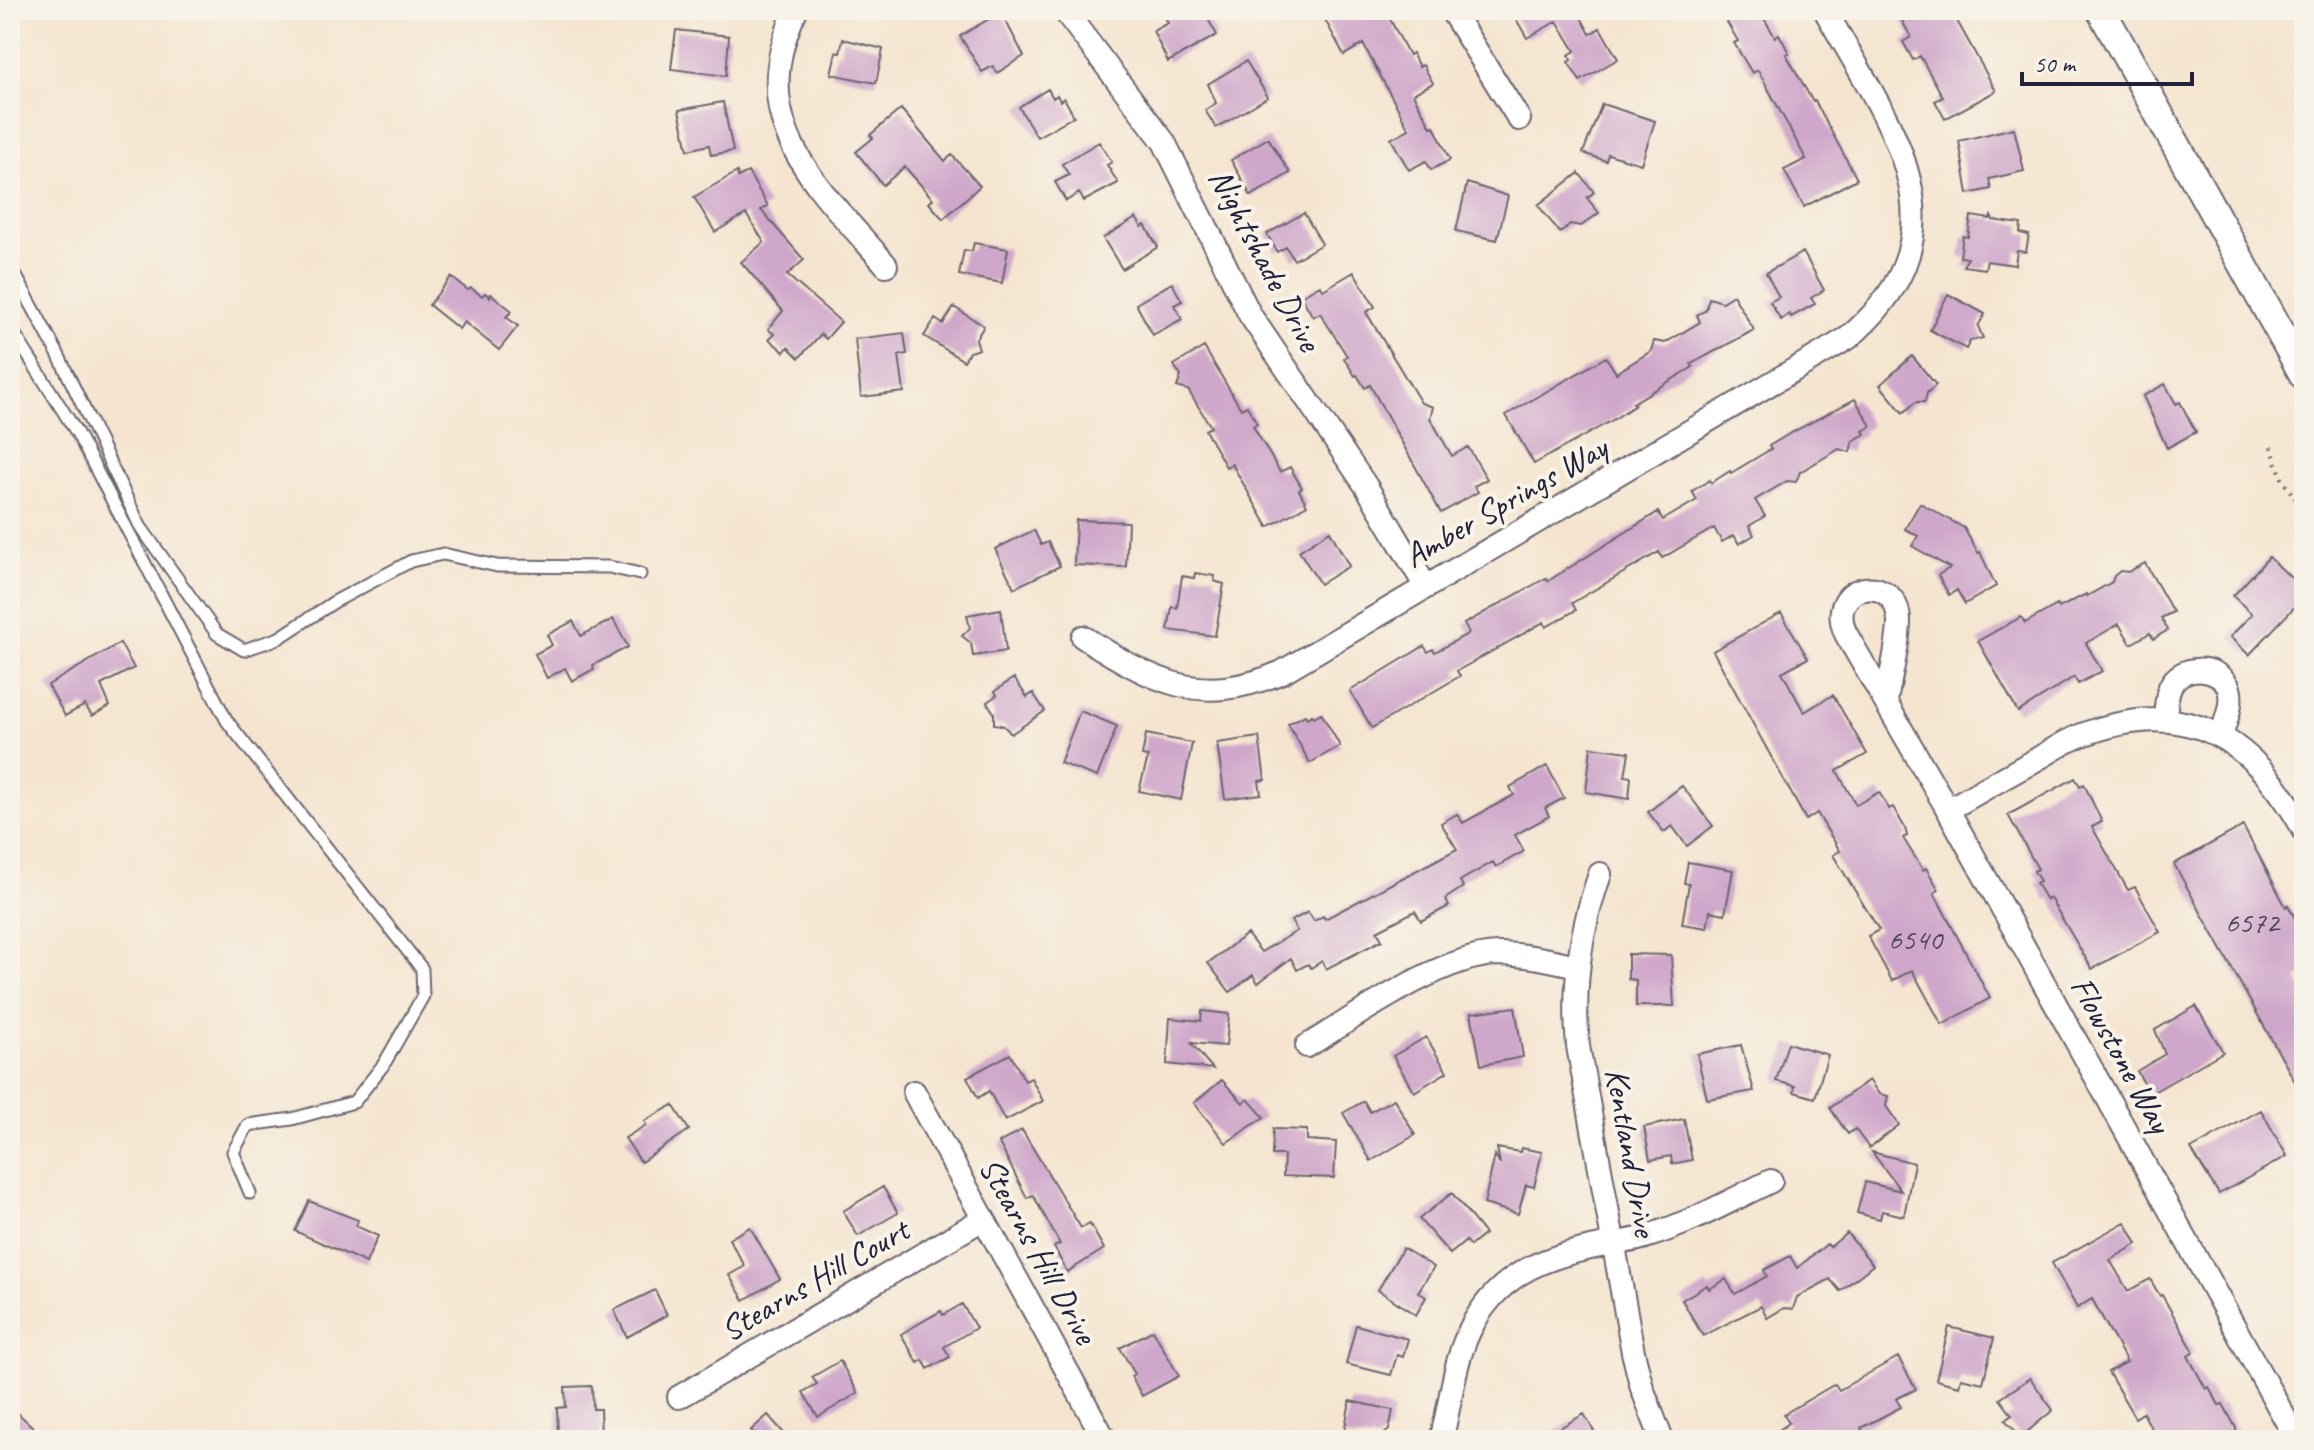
<svg xmlns="http://www.w3.org/2000/svg" width="2314" height="1450" font-family="Caveat,sans-serif">
<style>
.building{fill:#cfa7ca}
.lines{fill:none;stroke-linecap:round;stroke-linejoin:round}
.service-casing{stroke:#6c666f;stroke-width:15}
.minor-casing{stroke:#6c666f;stroke-width:26}
.tertiary-casing{stroke:#6c666f;stroke-width:32}
.path{stroke:#6c666f;stroke-width:4;stroke-dasharray:2 6;stroke-linecap:butt}
.service{stroke:#fff;stroke-width:11}
.minor{stroke:#fff;stroke-width:22}
.tertiary{stroke:#fff;stroke-width:28}
.labels{text-anchor:middle;stroke-width:8;stroke-linejoin:round;paint-order:stroke}
.number-label{font-size:30px;fill:#4d435f}
.street-label{font-size:34px;fill:#22223b;stroke:#f7f3e8}
</style>
<rect width="100%" height="100%" fill="#f7f3e8"/>
<filter id="ink" filterUnits="userSpaceOnUse"><feTurbulence type="fractalNoise" baseFrequency=".0125" numOctaves="2"/><feDisplacementMap in="SourceGraphic" scale="16" xChannelSelector="R" yChannelSelector="G"/><feConvolveMatrix kernelMatrix="1 2 1 2 8 2 1 2 1" color-interpolation-filters="sRGB"/></filter>
<filter id="wash" filterUnits="userSpaceOnUse"><feTurbulence type="fractalNoise" baseFrequency=".006" numOctaves="4" result="noise"/><feDisplacementMap in="SourceGraphic" scale="32" xChannelSelector="R" yChannelSelector="G"/><feGaussianBlur stdDeviation="1.8" result="paint"/><feColorMatrix in="noise" values="0 0 0 0 0 0 0 0 0 0 0 0 0 0 0 0 0 1.4 0 .05"/><feComposite in="paint" operator="in"/></filter>
<g filter="url(#wash)">
<rect width="100%" height="100%" fill="#f5e5d0"/>
<g id="blocks">
<path class="building" d="M1182,10H1203L1217,35L1168,62L1153,31L1168,23L1166,19Z
M1335,10H1385L1409,55L1412,53L1419,67L1423,65L1433,83L1413,94L1431,127L1434,126L1450,160L1431,170L1426,161L1409,170L1391,139L1409,129L1363,44L1344,55L1323,16Z
M1511,10H1577L1590,34L1600,28L1618,59L1580,81L1568,62L1571,60L1569,55L1575,51L1557,21L1527,38Z
M1720,10H1759L1775,37L1779,34L1789,53L1786,54L1813,102L1815,101L1857,179L1804,207L1784,170L1806,159L1758,70L1752,73L1734,43L1738,41Z
M1918,10H1951L1996,91L1945,119L1935,101L1943,97L1920,56L1913,60L1903,42L1911,37L1901,19Z
M1001,12L1024,56L997,73L993,66L982,72L960,36Z
M676,30L729,36L726,76L671,69Z
M843,39L883,49L876,83L831,74L836,52L840,53Z
M1246,61L1268,97L1216,128L1205,110L1216,103L1208,84Z
M1048,89L1053,98L1057,95L1060,101L1064,98L1074,116L1037,137L1019,107Z
M723,102L733,151L711,155L709,145L688,150L679,110Z
M1602,104L1655,121L1641,164L1608,154L1606,161L1583,153Z
M901,109L945,161L952,155L980,186L943,219L929,203L933,199L905,167L883,185L856,152L873,138L870,135Z
M2014,128L2024,171L1989,179L1991,189L1968,194L1959,141Z
M1268,138L1290,173L1251,196L1231,160Z
M1099,142L1112,162L1107,165L1118,183L1084,201L1079,193L1066,201L1055,182L1069,175L1062,164Z
M737,172L738,177L748,172L768,206L761,210L804,260L787,275L841,322L826,339L821,334L799,358L788,347L784,352L769,339L774,334L768,329L783,311L741,262L764,242L746,214L715,232L694,197Z
M1579,173L1594,192L1587,198L1599,213L1581,226L1570,224L1560,233L1538,205Z
M1467,183L1508,196L1497,240L1456,231Z
M1304,213L1322,244L1294,260L1286,247L1277,252L1267,234Z
M1971,216L1990,219L1991,216L1993,220L2021,224L2020,233L2029,235L2026,252L2017,251L2015,265L1987,261L1985,269L1963,266L1968,258L1960,257L1963,236L1968,237Z
M1136,218L1142,227L1145,225L1158,247L1122,269L1103,238Z
M974,243L1008,249L1002,283L959,275L964,250L972,251Z
M1803,252L1824,290L1811,298L1815,304L1791,317L1789,314L1781,320L1770,302L1779,297L1766,273Z
M1354,272L1375,307L1366,312L1421,403L1433,407L1430,418L1452,456L1468,447L1487,479L1474,486L1478,492L1441,513L1370,385L1365,388L1357,375L1355,376L1344,358L1347,356L1320,313L1313,317L1301,296L1320,285L1323,290Z
M451,277L468,290L471,288L482,296L485,293L490,297L491,294L512,311L506,317L518,326L499,350L464,322L459,329L429,305Z
M1172,283L1182,301L1174,305L1182,319L1153,335L1136,304Z
M1948,294L1985,314L1978,326L1983,338L1970,341L1966,349L1930,330Z
M1733,295L1754,330L1691,364L1693,367L1633,403L1635,405L1616,418L1534,464L1506,415L1606,357L1616,373L1651,351L1654,341L1665,343L1700,322L1697,315L1706,310L1709,298L1722,302Z
M954,307L984,326L976,339L979,349L969,352L964,361L924,336L935,319L943,324Z
M904,333L907,354L899,355L904,392L861,397L855,339Z
M1204,347L1241,409L1247,406L1257,423L1253,426L1280,472L1290,467L1302,488L1299,490L1307,505L1268,527L1232,464L1226,467L1205,430L1211,427L1188,390L1177,387L1181,376L1174,365Z
M1912,356L1936,385L1927,393L1925,402H1916L1903,413L1880,385Z
M2165,384L2176,404L2180,402L2196,432L2167,448L2143,396Z
M1855,399L1871,426L1863,431L1865,434L1853,441L1850,452L1839,449L1800,472L1796,482L1787,481L1755,500L1765,516L1749,526L1754,535L1739,544L1734,535L1722,542L1714,528L1662,558L1659,552L1572,603L1576,610L1546,627L1544,622L1457,671L1460,676L1372,728L1350,691L1424,646L1428,652L1433,649L1435,652L1469,633L1464,624L1546,578L1548,581L1658,512L1663,520L1697,500L1692,491L1710,480L1711,483L1730,471L1731,473L1771,449L1769,446L1789,434Z
M1920,503L1964,528L1978,553L1980,552L1996,586L1965,604L1957,590L1949,595L1938,575L1950,568L1912,546L1918,536L1905,529Z
M1076,520L1128,522L1126,567L1074,565Z
M1034,530L1041,545L1048,542L1060,566L1014,588L995,549Z
M1330,531L1349,566L1320,584L1299,551Z
M2269,557L2304,590V597L2249,655L2230,637L2252,614L2233,596Z
M2145,563L2173,612L2161,618L2168,630L2153,639L2150,633L2131,644L2119,624L2086,643L2102,671L2078,684L2074,677L2018,712L1978,641L2021,617L2025,623L2057,605L2059,608L2086,594L2087,596L2112,582L2114,576L2120,571L2128,572Z
M1195,573L1215,576L1214,581L1224,584L1215,636L1168,630L1172,607L1177,608L1182,576L1194,578Z
M1001,609L1006,651L973,656L971,643L962,636L970,628L967,615Z
M1781,613L1808,658L1782,672L1804,712L1833,695L1867,754L1837,771L1856,805L1879,792L1889,809L1893,807L1905,828L1907,836L1903,838L1923,870L1926,868L1939,890L1934,893L1990,998L1942,1025L1912,970L1892,981L1868,936L1879,930L1833,855L1840,851L1817,813L1806,820L1713,651Z
M613,619L628,647L593,665L594,669L572,681L565,668L547,678L535,654L552,645L547,635L573,621L581,636Z
M120,643L134,668L101,685L110,706L92,716L85,705L65,716L48,685Z
M1014,678L1027,697L1033,693L1045,711L1011,734L1004,726L994,724V713L987,702L997,695L995,691Z
M1080,711L1117,726L1097,777L1060,763Z
M1321,713L1340,746L1310,763L1288,724L1305,715L1307,718L1312,715L1314,717Z
M1146,734L1192,743L1181,800L1139,791L1148,757L1142,756Z
M1259,737L1265,780L1259,781L1261,794L1225,799L1217,743Z
M1591,747L1629,752L1625,776L1631,777L1629,799L1586,792Z
M1547,766L1564,798L1545,808L1549,816L1515,835L1524,851L1496,867L1493,862L1460,881L1463,887L1445,899L1449,906L1421,921L1415,911L1377,931L1382,940L1326,969L1322,961L1311,968L1308,964L1297,970L1291,958L1258,983L1253,975L1230,992L1208,963L1247,934L1261,952L1297,931L1291,921L1308,912L1314,921L1323,916L1325,919L1457,849L1441,823L1457,814L1463,823L1514,795L1510,787Z
M2075,778L2080,786L2084,784L2102,822L2092,827L2128,890L2135,887L2160,932L2092,969L2050,898L2046,900L2036,883L2040,881L2034,871L2038,869L2008,815Z
M1682,786L1713,826L1687,846L1672,826L1664,832L1648,812Z
M2243,826L2286,907L2288,905L2304,935V975L2297,979L2304,991V1098L2174,864Z
M1688,862L1733,870L1725,914L1710,911L1707,928L1682,924L1689,884L1684,883Z
M1628,954L1671,955L1674,1006H1636V980L1628,979Z
M2196,1006L2223,1052L2150,1094L2137,1071L2165,1054L2155,1030Z
M1515,1007L1523,1057L1481,1065L1471,1013Z
M1202,1011L1229,1014L1226,1046L1191,1043L1213,1069L1167,1064L1170,1018L1201,1021Z
M1426,1037L1447,1072L1414,1092L1393,1056Z
M1788,1043L1828,1055L1815,1098L1794,1092L1795,1086L1776,1081Z
M1741,1045L1754,1091L1707,1099L1697,1054Z
M1010,1054L1025,1081L1031,1078L1043,1101L1005,1121L989,1091L978,1098L967,1077Z
M1222,1080L1243,1103L1248,1099L1264,1117L1226,1143L1194,1103Z
M1869,1080L1879,1094L1888,1096L1886,1106L1899,1125L1869,1148L1855,1129L1848,1134L1830,1108Z
M1394,1099L1415,1135L1371,1161L1343,1113L1364,1101L1370,1112Z
M673,1105L689,1130L641,1162L625,1138L646,1125L644,1121Z
M2261,1110L2287,1156L2219,1194L2191,1149Z
M1684,1119L1692,1160L1672,1164L1671,1156L1650,1160L1644,1127Z
M1273,1129L1307,1130V1140L1336,1142L1334,1178L1283,1176L1284,1155H1272Z
M1022,1130L1081,1228L1090,1224L1104,1249L1067,1272L1054,1247L1060,1244L1033,1195L1027,1198L999,1143Z
M1497,1148L1520,1152L1521,1148L1542,1152L1534,1187L1526,1185L1518,1214L1484,1204L1495,1155L1500,1164Z
M1872,1152L1914,1163L1904,1216L1882,1211L1880,1219L1857,1213L1865,1182L1901,1191Z
M883,1187L898,1213L858,1236L843,1211Z
M1452,1193L1485,1234L1470,1246L1466,1241L1450,1254L1419,1219Z
M309,1201L358,1220L356,1226L378,1236L366,1263L295,1231Z
M2125,1222L2137,1244L2110,1260L2128,1291L2150,1279L2160,1296L2162,1295L2194,1352L2188,1356L2206,1389L2209,1387L2219,1405L2223,1404L2236,1428V1432L2221,1440H2158L2143,1413L2135,1418L2108,1372L2127,1362L2092,1299L2077,1308L2052,1263Z
M750,1227L780,1279L744,1300L729,1275L745,1266L729,1239Z
M1847,1233L1873,1265L1840,1291L1830,1279L1797,1297L1793,1309L1784,1308L1767,1318L1761,1306L1703,1336L1682,1300L1707,1285L1709,1289L1726,1279L1735,1294L1767,1276L1764,1270L1790,1256L1797,1268L1827,1244L1830,1247Z
M1403,1248L1434,1267L1418,1292L1426,1297L1416,1315L1378,1290Z
M655,1290L667,1315L627,1337L614,1310Z
M962,1304L976,1328L944,1347L950,1357L928,1369L923,1360L918,1363L901,1334L941,1311L943,1315Z
M1356,1325L1408,1339L1403,1357L1397,1355L1391,1375L1346,1364Z
M1949,1327L1994,1338L1983,1383L1961,1378L1959,1386L1936,1380Z
M1153,1330L1179,1376L1142,1396L1131,1376L1135,1374L1120,1348Z
M1898,1357L1916,1389L1896,1399L1901,1407L1861,1428L1868,1440H1765L1789,1423L1784,1414L1835,1384L1839,1390Z
M840,1361L858,1393L818,1417L803,1392L817,1384L812,1377Z
M2030,1378L2053,1410L2021,1437L2005,1420L2012,1415L2000,1399Z
M592,1386L593,1409H600L601,1438L558,1437L557,1408L566,1407L565,1387Z
M1350,1401L1393,1410L1389,1430L1377,1440L1343,1437Z
M10,1406L47,1440H10Z
M1584,1414L1599,1440H1539Z
M768,1415L790,1440H760L751,1430Z"/>
</g>
</g>
<g filter="url(#ink)">
<use href="#blocks" fill-opacity="0" stroke="#6c666f" stroke-width="2"/>
<g class="lines">
<g class="service-casing">
<path id="service" d="M10,265L58,354L140,526L217,634L244,650L279,638L334,602L411,561L443,554L497,566L609,567L640,574
M10,327L77,433L227,721L422,969L423,996L384,1064L354,1102L292,1119L248,1125L233,1152L250,1193"/>
</g>
<g class="minor-casing">
<path id="minor" d="M796,10C742,124 817,185 886,265
M1064,10L1164,142L1250,315L1366,486L1426,587
M1451,10L1519,119
M1083,637C1153,681 1199,708 1282,672L1848,338C1976,230 1888,124 1825,10
M1886,701C1890,677 1899,645 1899,621C1897,569 1823,584 1846,634L1948,810L2297,1440
M2165,719C2166,709 2166,696 2170,687C2180,664 2217,664 2228,686C2235,701 2225,722 2221,736
M1948,810C1978,792 2009,775 2039,758C2053,750 2067,740 2082,735C2187,695 2253,738 2304,830
M1600,874C1580,931 1572,986 1578,1046L1633,1352L1642,1388L1662,1440
M1307,1046C1357,1016 1440,956 1497,954C1524,954 1551,960 1577,966
M914,1092L1105,1440
M679,1397L983,1219
M1441,1440C1452,1400 1453,1359 1474,1322C1503,1270 1551,1255 1606,1245C1620,1242 1635,1241 1648,1236C1691,1223 1731,1200 1771,1181"/>
</g>
<g class="tertiary-casing">
<path id="tertiary" d="M2101,10L2304,375"/>
</g>
<path class="path" d="M2271,447L2283,481L2304,511"/>
<use href="#service" class="service"/>
<use href="#minor" class="minor"/>
<use href="#tertiary" class="tertiary"/>
</g>
</g>
<g class="labels">
<g class="number-label">
<text x="2252" y="932">6572</text>
<text x="1915" y="949">6540</text>
</g>
<g class="street-label">
<text transform="translate(1266 259) rotate(62)" y="12">Nightshade Drive</text>
<text transform="translate(1505 501) rotate(-30)" y="12">Amber Springs Way</text>
<text transform="translate(2122 1054) rotate(61)" y="12">Flowstone Way</text>
<text transform="translate(1632 1152) rotate(80)" y="12">Kentland Drive</text>
<text transform="translate(1039 1250) rotate(61)" y="12">Stearns Hill Drive</text>
<text transform="translate(814 1279) rotate(-30)" y="12">Stearns Hill Court</text>
</g>
</g>
<rect width="2314" height="1450" fill="none" stroke="#f7f3e8" stroke-width="40"/>
<path d="M2022 72v12h170v-12" fill="none" stroke="#22223b" stroke-width="4"/>
<text x="2034" y="72" font-size="24" fill="#22223b" stroke="#f7f3e8" stroke-width="6" paint-order="stroke">50 m</text>
</svg>
